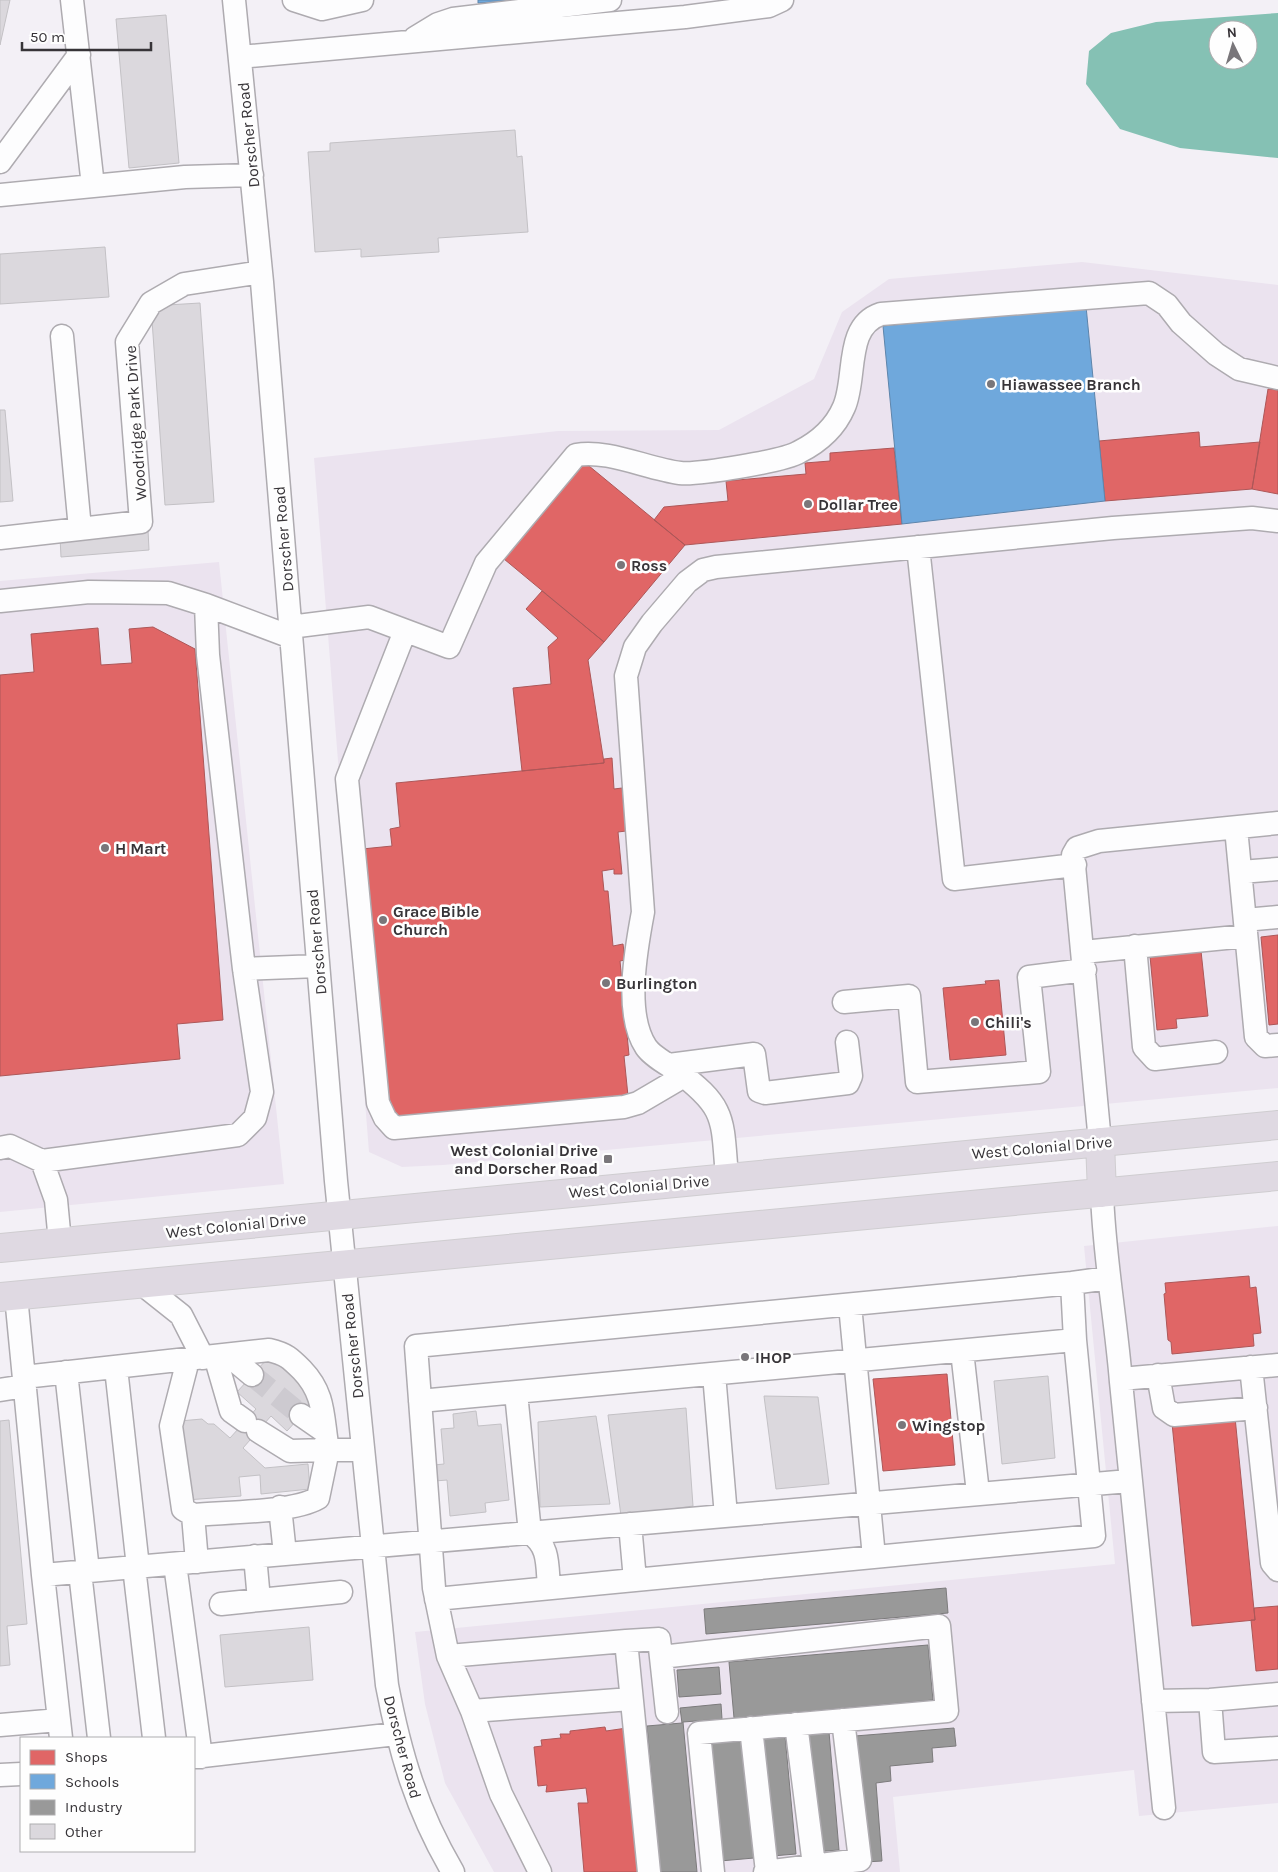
<svg xmlns="http://www.w3.org/2000/svg" width="1278" height="1872" font-family="Karla,sans-serif">
<style>
.built{fill:#ebe3ef}
.water{fill:#85c1b4;fill-rule:evenodd}
.shops{fill:#e06666;stroke:#ad5758}
.schools{fill:#6fa8dc;stroke:#5e85ab}
.industry{fill:#999;stroke:#7c7b7c}
.building{fill:#dbd8dd;stroke:#c3c1c5}
.lines{fill:none;stroke-linecap:round;stroke-linejoin:round}
.minor-tunnel{stroke:#cdcad0;stroke-width:22;stroke-dasharray:22 11;stroke-linecap:butt}
.minor-casing{stroke:#aeabb0;stroke-width:25}
.highway-casing{stroke:#cfcdd0;stroke-width:30}
.minor{stroke:#fdfdfe;stroke-width:22}
.highway{stroke:#dfd9e2;stroke-width:28}
.poi-dot{fill:#79767a;stroke:#fefefe;stroke-width:2}
.labels{text-anchor:middle;stroke-width:5;stroke-linejoin:round;paint-order:stroke}
.street-label{font-size:16px;fill:#373438;stroke:#fefefe}
.poi-label{font-size:16px;font-weight:bold;fill:#373438;stroke:#fefefe;text-anchor:start}
</style>
<rect width="100%" height="100%" fill="#f3f0f6"/>
<path class="built" d="M1082,262L1278,285V1088L443,1165L402,1167L369,1152L314,458L558,431L719,430L814,379L842,312L889,279Z
M219,562L284,1184L0,1212V581Z
M1278,1226V1803L1139,1816L1134,1770L893,1797L900,1872H494L445,1783L425,1704L415,1632L1115,1564L1084,1246Z"/>
<path class="water" d="M1278,13V158L1180,148L1120,129L1086,84L1089,51L1111,33L1156,22ZM1218,30H1248V60H1218Z"/>
<path class="shops" d="M1268,389L1278,390V494L1252,489Z
M1199,432L1200,447L1260,442L1252,489L1105,501L1099,441Z
M894,448L902,524L685,545L654,520L664,507L728,501L726,481L806,474L805,463L830,461V453Z
M583,461L685,545L604,642L504,559Z
M542,591L604,642L588,660L604,763L522,771L513,688L551,684L548,647L558,638L526,609Z
M153,627L195,649L223,1020L177,1024L180,1059L0,1076V675L34,672L31,634L98,628L101,665L132,663L129,629Z
M612,758L614,789L622,788L626,831L618,832L622,874H614V869L602,871L604,891H608L613,946L623,944L625,960L620,961L629,1055L624,1056L628,1096L399,1118L386,1103L362,849L392,846L390,829L400,827L396,783L604,763V759Z
M1278,935V1024L1269,1025L1261,937Z
M1201,951L1208,1016L1176,1019L1177,1028L1157,1030L1150,956Z
M999,980L1006,1055L950,1060L943,988L986,984L985,981Z
M1249,1276L1250,1288L1256,1287L1261,1333L1253,1334L1254,1346L1172,1354L1171,1342L1168,1340L1164,1294L1166,1293L1165,1283Z
M947,1374L955,1465L883,1471L873,1379Z
M1235,1417L1255,1620L1192,1626L1172,1423Z
M1278,1606V1669L1256,1671L1251,1620H1255L1254,1608Z
M605,1727L606,1731L627,1728L634,1784L629,1785L638,1872H584L578,1803H588L586,1788L546,1792L547,1785L538,1786L534,1747L542,1746L541,1740L561,1738L560,1734H570V1731Z"/>
<path class="schools" d="M478,0H518L478,3Z
M1086,306L1105,501L902,524L883,326Z"/>
<path class="industry" d="M946,1588L948,1613L706,1634L704,1609Z
M928,1645L933,1700L734,1718L729,1662Z
M719,1667L721,1694L679,1697L677,1670Z
M721,1704L722,1719L683,1722L697,1872H660L647,1726L682,1723L680,1708Z
M954,1728L956,1746L932,1748L933,1762L890,1766L891,1781L876,1783L882,1861L865,1862L855,1736Z
M829,1732L839,1850L814,1852L804,1734Z
M785,1736L796,1854L772,1856L761,1738Z
M744,1740L754,1858L720,1861L710,1743Z"/>
<path class="building" d="M0,0H10L0,45Z
M166,15L179,163L129,168L116,19Z
M515,130L517,157L522,156L528,232L438,238L439,252L361,257V249L315,252L308,152L330,151V143Z
M105,247L109,297L0,304V254Z
M200,303L214,502L165,505L151,306Z
M0,410H5L13,501L0,502Z
M148,530L149,550L61,557L60,537Z
M267,1359H272L317,1398L287,1431L271,1416L243,1448L265,1468L308,1464L310,1489L261,1494L260,1475L239,1477L241,1496L186,1500L180,1421L202,1419L208,1424H214L230,1438L256,1409L237,1392Z
M1048,1376L1055,1458L1002,1464L994,1381Z
M764,1396L818,1397L829,1484L776,1489Z
M686,1408L693,1506L621,1516L608,1415Z
M476,1411L478,1426L501,1424L509,1500L485,1503L486,1512L450,1516L447,1480L435,1481L434,1465L444,1464L441,1429L454,1428L453,1414Z
M596,1416L610,1504L540,1507L538,1422Z
M9,1420L27,1624L7,1626L10,1665L0,1666V1421Z
M309,1627L313,1680L225,1687L220,1635Z"/>
<g class="lines">
<path class="minor-tunnel" d="M252,1375L301,1415"/>
<g class="minor-casing">
<path id="minor" d="M234,0L262,282L336,1181L387,1685C400,1754 417,1811 453,1872
M294,0L322,9L362,0
M415,38L438,24L453,19L610,0
M240,57L685,17L769,6L782,0
M0,162L79,55
M93,186L185,177L252,175
M0,195L93,186L72,0
M62,336L80,529
M0,538L141,522L127,342L151,303L184,284L261,272
M918,547L954,879L1075,865
M0,601L89,592L168,593L206,605
M290,627L369,617L449,647L486,563L576,455C607,449 648,469 680,473C698,475 784,461 799,452C819,442 835,428 844,407C857,378 844,326 881,314L1149,293L1167,305L1181,323L1216,354L1239,369L1278,378
M405,631L347,779L378,1103L385,1118L394,1128L624,1107L638,1103L684,1076
M1236,828L1256,1037L1265,1046L1278,1045
M1241,872L1278,869
M1245,920L1278,917
M1135,946L1144,1047L1155,1059L1216,1052
M1083,952L1246,936
M244,969L318,966
M844,1002L909,996L917,1082L1039,1072L1029,977L1085,970
M669,1065L754,1054L759,1091L765,1093L848,1083L851,1076L847,1042
M1100,1142L1073,855L1077,848L1099,841L1278,823
M0,1148L10,1146L42,1161L238,1135L255,1118L262,1092L244,969L208,655L206,605L291,637
M42,1161L56,1200L60,1242
M727,1177C722,1118 727,1108 676,1070C667,1064 652,1056 646,1047C624,1014 636,949 643,912L626,676L635,647L652,623L687,582L703,570L716,567L1113,528L1252,518L1278,521
M1102,1193C1104,1257 1116,1319 1121,1382C1134,1524 1149,1666 1164,1808
M142,1284L181,1315L203,1358
M16,1296L43,1575L1129,1481
M850,1305L874,1557
M962,1351L978,1493
M228,1355L252,1375
M215,1356L231,1411L245,1421
M188,1360L171,1426L183,1509L193,1515C225,1512 292,1513 318,1498L328,1450L290,1451L258,1431
M1251,1367L1272,1563L1278,1570
M116,1368L138,1567
M66,1372L88,1571
M714,1374L726,1516
M1158,1375L1164,1408L1174,1415L1256,1408
M24,1377L269,1350C286,1354 290,1358 302,1370C326,1395 322,1418 328,1450H363
M1121,1379L1278,1365
M0,1390L25,1386
M516,1393L530,1533C550,1546 547,1566 549,1588
M420,1401L1075,1340L1072,1283
M301,1415L324,1431
M280,1507L285,1554
M193,1515L197,1562
M630,1524L635,1580
M255,1556L259,1600L341,1592
M175,1564L201,1757
M134,1567L154,1738
M80,1572L99,1738
M43,1575L59,1720
M436,1599L1094,1536L1075,1340
M221,1604L259,1600
M626,1641L659,1639L667,1712
M448,1656L626,1641L649,1872
M661,1657L939,1626L947,1711L699,1733L713,1872
M1210,1700L1214,1752L1278,1748
M1153,1701L1210,1700L1278,1694
M472,1711L631,1699
M796,1724L814,1865
M0,1725L59,1720L61,1738
M751,1728L767,1872
M194,1757L396,1734
M0,1775L21,1774
M540,1872L501,1794L472,1711L448,1656L434,1588L416,1346L1072,1283L1108,1278
M765,1872L860,1860L843,1720"/>
</g>
<g class="highway-casing">
<path id="highway" d="M1100,1142L1102,1193
M0,1248L1278,1125
M0,1297L1278,1176"/>
</g>
<use href="#minor" class="minor"/>
<use href="#highway" class="highway"/>
</g>
<g class="poi-dot">
<circle cx="991" cy="384" r="5"/>
<circle cx="808" cy="504" r="5"/>
<circle cx="621" cy="565" r="5"/>
<circle cx="105" cy="848" r="5"/>
<circle cx="383" cy="920" r="5"/>
<circle cx="606" cy="983" r="5"/>
<circle cx="975" cy="1022" r="5"/>
<rect x="603" y="1154" width="10" height="10" rx="2.5"/>
<circle cx="745" cy="1357" r="5"/>
<circle cx="902" cy="1425" r="5"/>
</g>
<g class="labels">
<g class="street-label">
<text transform="translate(248 135) rotate(-96)" y="6">Dorscher Road</text>
<text transform="translate(135 423) rotate(-94)" y="6">Woodridge Park Drive</text>
<text transform="translate(283 539) rotate(-95)" y="6">Dorscher Road</text>
<text transform="translate(316 942) rotate(-95)" y="6">Dorscher Road</text>
<text transform="translate(1042 1147) rotate(-5)" y="6">West Colonial Drive</text>
<text transform="translate(639 1186) rotate(-5)" y="6">West Colonial Drive</text>
<text transform="translate(236 1225) rotate(-6)" y="6">West Colonial Drive</text>
<text transform="translate(352 1346) rotate(-96)" y="6">Dorscher Road</text>
<text transform="translate(403 1747) rotate(75)" y="6">Dorscher Road</text>
</g>
<g class="poi-label">
<text x="1001" y="390">Hiawassee Branch</text>
<text x="818" y="510">Dollar Tree</text>
<text x="631" y="571">Ross</text>
<text x="115" y="854">H Mart</text>
<text x="393" y="917">Grace Bible<tspan x="393" dy="18">Church</tspan></text>
<text x="616" y="989">Burlington</text>
<text x="985" y="1028">Chili's</text>
<text x="598" y="1156" text-anchor="end">West Colonial Drive<tspan x="598" dy="18">and Dorscher Road</tspan></text>
<text x="755" y="1363">IHOP</text>
<text x="912" y="1431">Wingstop</text>
</g>
</g>
<rect x="20" y="1737" width="175" height="115" fill="#fefefe" stroke="#aeadaf"/>
<rect x="30" y="1750" width="25" height="15" fill="#e06666" stroke="#aeadaf"/>
<text x="65" y="1762" font-size="15" fill="#373438">Shops</text>
<rect x="30" y="1774" width="25" height="15" fill="#6fa8dc" stroke="#aeadaf"/>
<text x="65" y="1787" font-size="15" fill="#373438">Schools</text>
<rect x="30" y="1800" width="25" height="15" fill="#999999" stroke="#aeadaf"/>
<text x="65" y="1812" font-size="15" fill="#373438">Industry</text>
<rect x="30" y="1824" width="25" height="15" fill="#dbd8dd" stroke="#aeadaf"/>
<text x="65" y="1837" font-size="15" fill="#373438">Other</text>
<g transform="translate(1233 45) rotate(355)"><circle r="24" fill="#fefefe" stroke="#aeadaf"/>
<path d="M0-4L9 19L0 12L-9 19Z" fill="#79767a"/>
<text y="-8" font-size="14" font-weight="bold" text-anchor="middle" fill="#373438">N</text>
</g>
<path d="M22 42v8h129v-8" fill="none" stroke="#373438" stroke-width="2.5"/>
<text x="30" y="42" font-size="15" fill="#373438" stroke="#fefefe" stroke-width="4" paint-order="stroke">50 m</text>
</svg>
